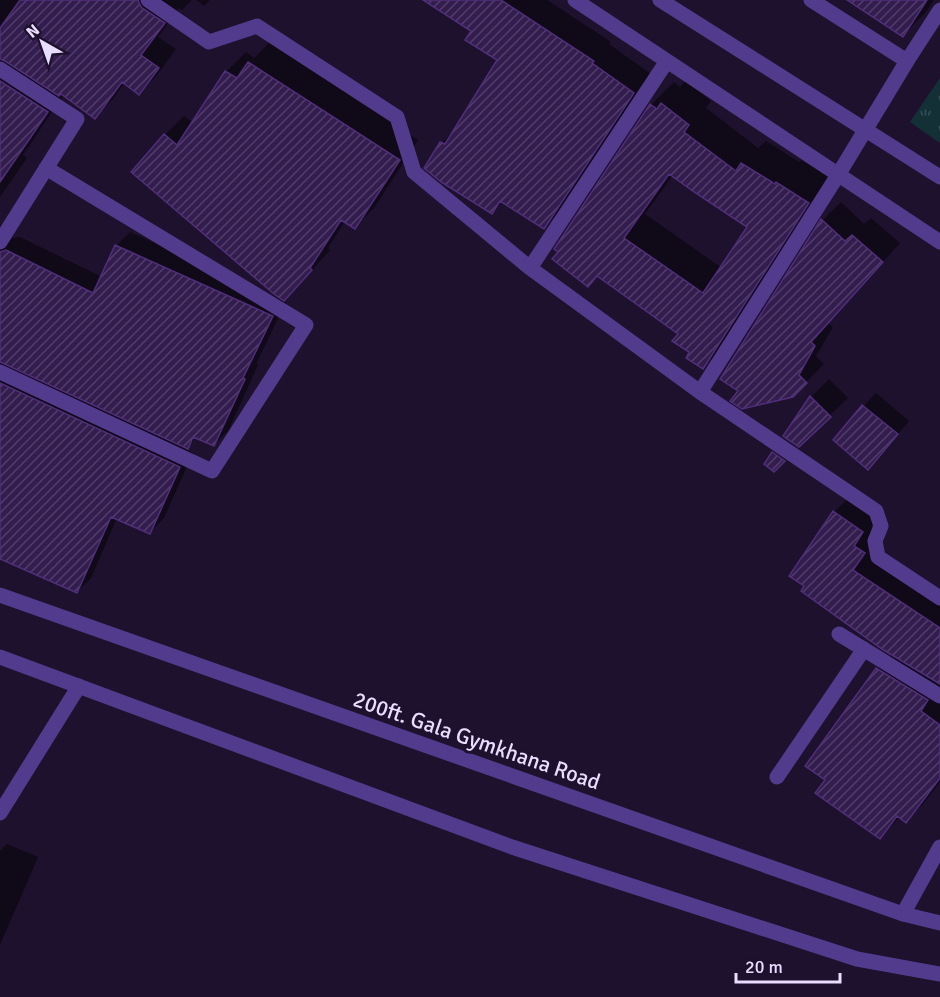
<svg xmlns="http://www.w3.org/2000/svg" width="940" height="997" font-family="Signika,sans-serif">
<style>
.grass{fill:url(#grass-tufts)}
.shadow{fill:#0007;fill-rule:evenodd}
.building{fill:url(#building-hatch);stroke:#502e7b;stroke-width:1.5;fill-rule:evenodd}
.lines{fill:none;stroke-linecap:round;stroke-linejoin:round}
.minor{stroke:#523b8d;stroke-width:15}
.tertiary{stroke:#523b8d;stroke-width:15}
.labels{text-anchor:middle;stroke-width:6;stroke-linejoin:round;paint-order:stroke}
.street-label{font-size:22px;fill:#e9ddff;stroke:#1d112d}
</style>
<defs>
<pattern id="grass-tufts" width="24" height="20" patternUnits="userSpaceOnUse" patternTransform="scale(1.5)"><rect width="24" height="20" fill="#143037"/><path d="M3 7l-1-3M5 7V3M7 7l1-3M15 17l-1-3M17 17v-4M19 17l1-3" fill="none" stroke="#364e55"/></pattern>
<pattern id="building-hatch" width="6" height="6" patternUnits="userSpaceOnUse" patternTransform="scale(1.5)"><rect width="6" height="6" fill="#331d4e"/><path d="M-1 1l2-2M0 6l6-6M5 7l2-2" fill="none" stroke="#513d69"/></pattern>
</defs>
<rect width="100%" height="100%" fill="#1d112d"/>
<path class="grass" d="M940,78V143L910,122Z"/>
<path class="shadow" d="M0,0H192L182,10L179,8L158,37L176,49L157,75L139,93L125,82L113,99L95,117L64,94L23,155L27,158L0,197Z
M196,0H210L204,6Z
M428,0H547L611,42L609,44L651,74L562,209L544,227L503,201L492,212L442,143L457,127L499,59L473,30Z
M850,0H934L926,12L903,35Z
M269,43L418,140L374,208L355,227L345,221L328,248L330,250L304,279L165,135L184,116L193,123L226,72L246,52L254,58Z
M685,81L711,101L706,108L758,148L766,141L799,162L801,160L831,179L726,344L703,367L680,333L598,275L651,105L674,82L680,87ZM673,175L749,227L722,268L645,214Z
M841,202L864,224L871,218L900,243L828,323L833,327L816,356L824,364L792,396L741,391L722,379L823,220Z
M130,232L286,302L256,364L258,365L228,431L214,444L197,437L185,449L193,453L164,518L150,532L117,518L91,578L77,592L0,556V240L8,236L14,238L20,237L102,277L116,246Z
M829,379L848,398L799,445L785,436L811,397Z
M876,393L909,421L881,455L868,468L835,440L864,406Z
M853,494L880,513L871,527L882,534L870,551L940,598V782L924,803L906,821L900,817L880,837L827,780L877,669L892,654L803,591L834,512Z
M7,844L38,857L0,945V851Z"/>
<path class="building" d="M20,0H138L140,5L142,8L165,23L141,55L159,68L139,95L122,82L95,119L61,94L59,96L5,61L0,59V28Z
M423,0H501L594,61L592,63L634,93L544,229L500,201L492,214L441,182L424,168L440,142L445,144L497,60L465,40L471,31Z
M847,0H927L903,37Z
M248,62L400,160L355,229L341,220L310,268L312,270L284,301L274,294L131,172L164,134L177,145L225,71L237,78Z
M0,81L48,112L0,182Z
M661,103L689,125L684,132L736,171L741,163L775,184L776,182L809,203L703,369L686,358L689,352L672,341L678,334L597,276L588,287L552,259L558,252L554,249L650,104L657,109ZM669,174L694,192L747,227L703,293L624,238Z
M821,219L845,241L852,235L883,262L811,342L815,346L799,375L807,383L793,397L742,409L730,401L738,391L720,379Z
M115,245L273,316L243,378L245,379L214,446L193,437L188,449L0,362V252L6,250L93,293Z
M0,383L180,467L150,534L111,517L77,593L0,559Z
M810,396L831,417L799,447L783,436Z
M862,405L898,434L868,470L833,440Z
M772,452L785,461L774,472L764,464Z
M833,511L863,532L854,546L865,553L853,570L940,628V684L882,649L801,591L804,586L789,576Z
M876,668L928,700L921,711L940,725V778L906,823L897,816L880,839L815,793L825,780L805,766Z"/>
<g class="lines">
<path class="minor" d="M148,0L209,42L257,26L397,117L414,172L530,268L700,392L876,511L881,526L875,541L878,557L940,598
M575,0L940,242
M660,0L940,177
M811,0L907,61
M0,69L77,119L0,242
M530,268L667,61
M0,372L212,471L306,325L46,168
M700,392L838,175L907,61L940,10
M839,634L940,696
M777,777L864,649
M0,813L79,686
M903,914L940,847"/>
<path class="tertiary" d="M0,595L903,914L940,923
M0,657L512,847L857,959L940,974"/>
</g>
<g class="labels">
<g class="street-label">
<text transform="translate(477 740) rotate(19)" y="8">200ft. Gala Gymkhana Road</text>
</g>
</g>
<g transform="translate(42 42) rotate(320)" stroke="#1d112d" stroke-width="4.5" paint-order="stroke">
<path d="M0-4.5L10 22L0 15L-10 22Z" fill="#e9ddff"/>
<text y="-9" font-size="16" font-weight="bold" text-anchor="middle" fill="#e9ddff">N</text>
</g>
<path d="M736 973v9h104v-9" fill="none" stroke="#e9ddff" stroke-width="3"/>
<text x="745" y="973" font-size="18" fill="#e9ddff" stroke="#1d112d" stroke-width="4.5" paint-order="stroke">20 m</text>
</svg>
